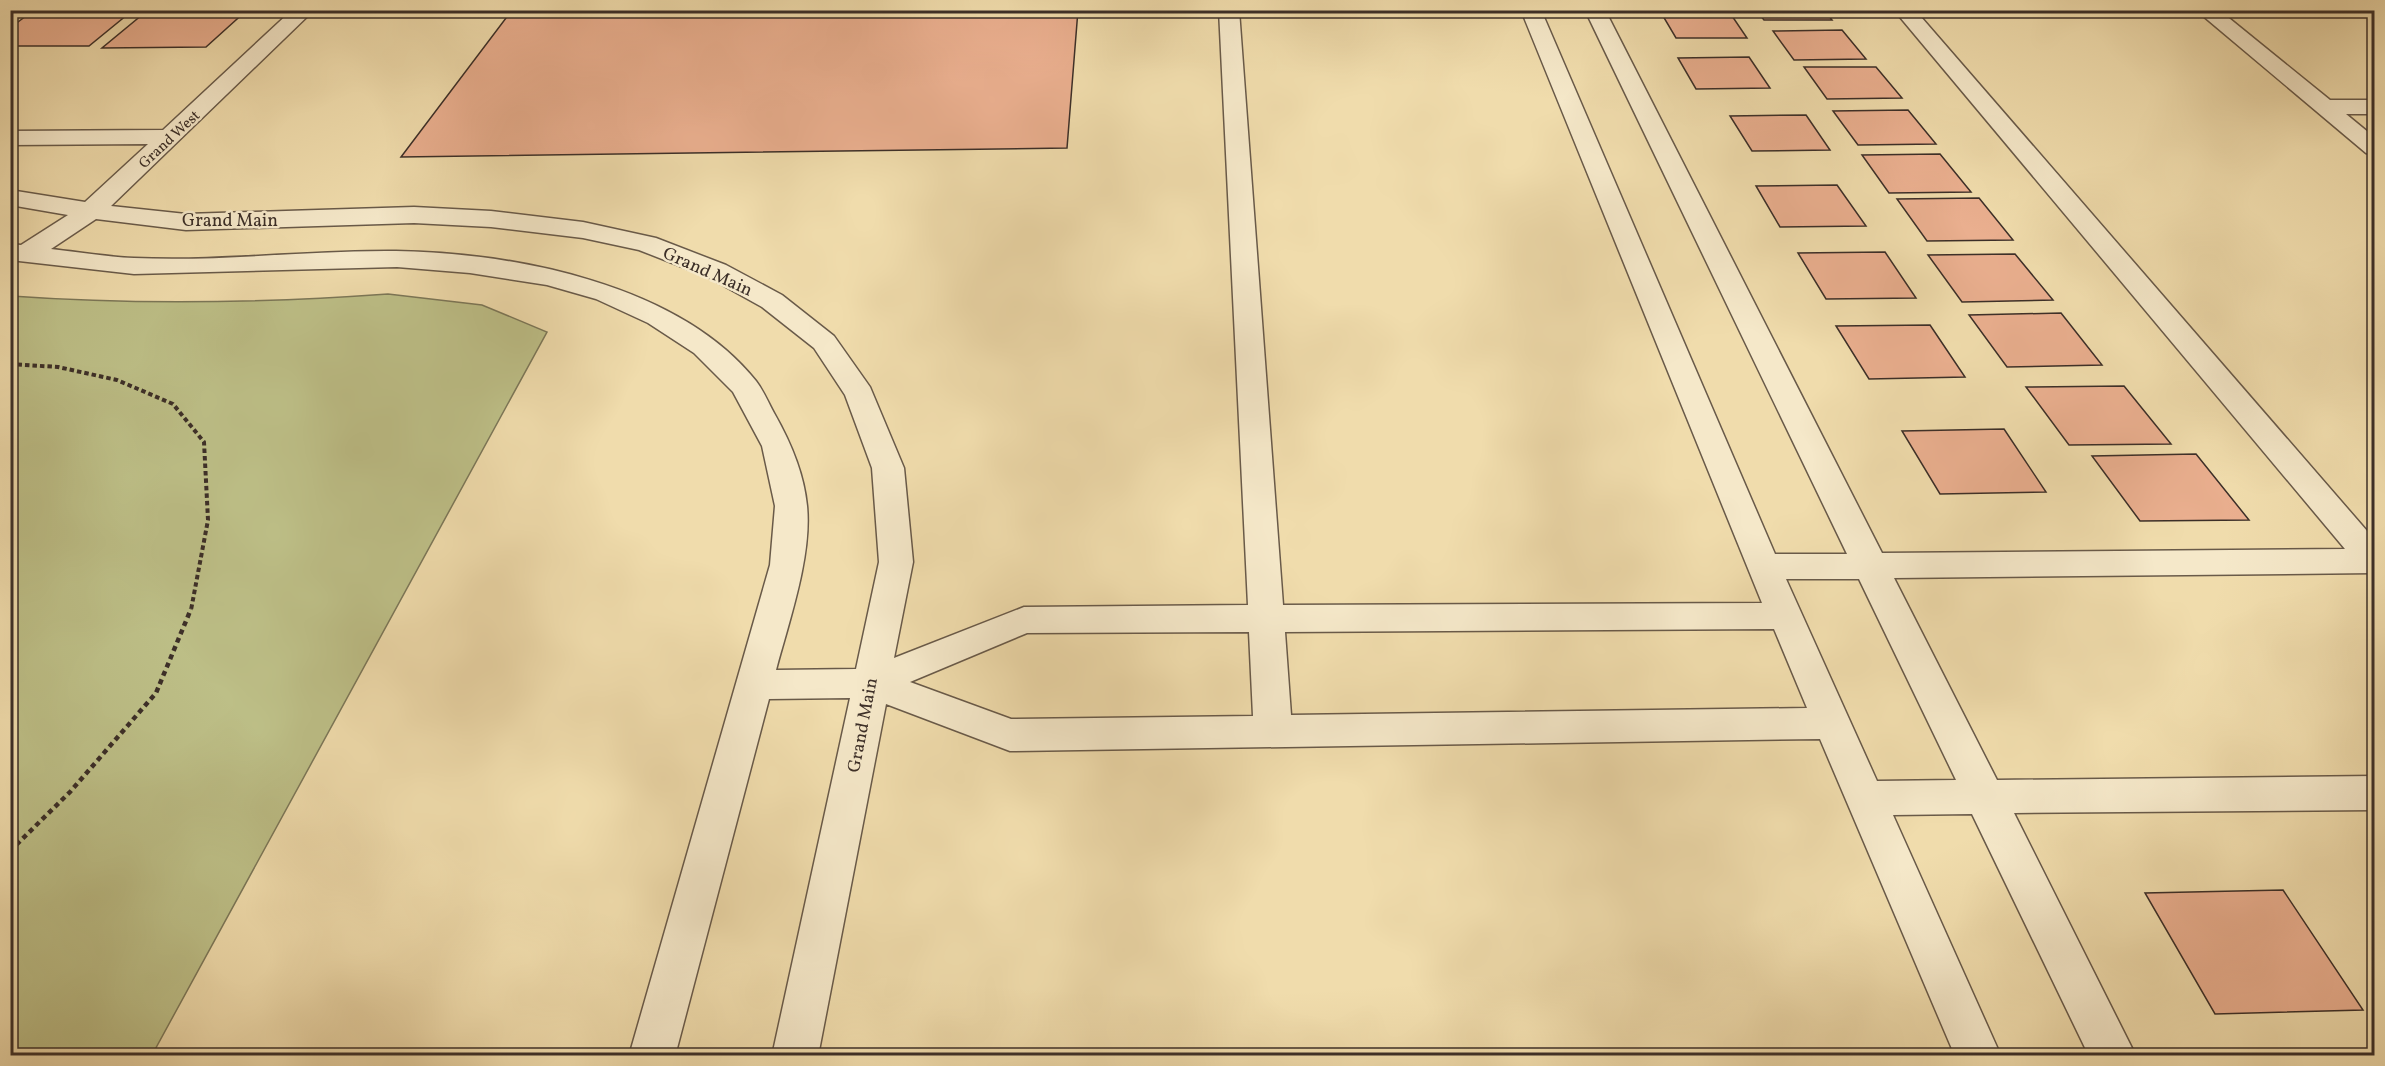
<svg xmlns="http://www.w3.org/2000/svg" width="2385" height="1066" font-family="Vollkorn,serif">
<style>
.green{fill:#bdbf87;stroke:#7c7758;stroke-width:1.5}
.building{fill:#eaaf8f;stroke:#3c2f28;stroke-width:1.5}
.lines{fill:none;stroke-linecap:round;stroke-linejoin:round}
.minor-casing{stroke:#695a49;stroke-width:3}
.path-far1{stroke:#3c2f28;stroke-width:4;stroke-dasharray:4.5 3;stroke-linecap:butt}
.path{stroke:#3c2f28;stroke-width:4.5;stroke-dasharray:5 4;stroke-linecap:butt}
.minor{fill:#f5e8c9;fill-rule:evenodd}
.labels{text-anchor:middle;stroke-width:5;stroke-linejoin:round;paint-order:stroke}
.far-street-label{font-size:15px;fill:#3c2f28;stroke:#f5e8c9}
.street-label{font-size:18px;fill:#3c2f28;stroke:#f5e8c9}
</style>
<rect width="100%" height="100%" fill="#f0dcac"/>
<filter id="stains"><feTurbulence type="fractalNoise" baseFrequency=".00333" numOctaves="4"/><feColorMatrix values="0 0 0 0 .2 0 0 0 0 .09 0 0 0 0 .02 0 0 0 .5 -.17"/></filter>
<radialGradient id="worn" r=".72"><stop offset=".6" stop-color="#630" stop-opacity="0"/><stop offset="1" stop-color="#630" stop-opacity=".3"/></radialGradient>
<path class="green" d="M388,294L482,305L547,332L152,1055H11V296C136,305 263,303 388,294Z"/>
<path class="building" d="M34,10H133L89,46H10V28Z
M148,10H247L206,47L102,48Z
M512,10H1078L1067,148L401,157Z
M1728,10L1747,38H1676L1660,11Z
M1756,10H1824L1832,20H1764Z
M1842,30L1866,59L1794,60L1773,31Z
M1749,57L1770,88L1696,89L1678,58Z
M1804,67H1876L1902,98L1827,99Z
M1908,110L1936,144L1858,145L1833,111Z
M1806,115L1830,150L1752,151L1730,116Z
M1940,154L1971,192L1889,193L1862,155Z
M1837,185L1866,226L1780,227L1756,186Z
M1979,198L2013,240L1927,241L1897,199Z
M1885,252L1916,298L1826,299L1798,253Z
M2015,254L2053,300L1962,302L1928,255Z
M2061,313L2102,365L2007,367L1969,315Z
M1930,325L1965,377L1869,379L1836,326Z
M2124,386L2171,444L2069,445L2026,387Z
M2004,429L2046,492L1940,494L1902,431Z
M2196,454L2249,520L2140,521L2092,456Z
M2283,890L2363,1010L2215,1014L2145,893Z"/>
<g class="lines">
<g class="minor-casing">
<path id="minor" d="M292,10H314L111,206L186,214L414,207L491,211L583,222L656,238L726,265L782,295L834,336L870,387L904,468L913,562L894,658L1024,607L1248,605L1219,10H1239L1283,605L1762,603L1521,10H1541L1775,554H1847L1585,10H1605L1882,553L2345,549L1894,10H1915L2374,539V573L1894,578L1997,780L2374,776V810L2014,813L2136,1056H2089L1972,814L1893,815L2001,1056H1955L1820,739L1010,751L886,704L818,1056H772L850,698L769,699L675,1056H629L770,565L775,506L762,446L733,392L694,353L648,323L596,299L547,285L470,273L397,267L134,274L10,260V244L21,245L68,215L10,205V190L85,202L148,144L10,145V131L163,130ZM96,219L186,230L414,223L491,227L583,238L639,250L708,277L762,307L814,348L845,395L872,468L879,562L856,669L776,670C789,621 812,556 807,506C804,473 790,441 774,413C768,402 763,390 756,381C679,284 514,253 396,251C309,250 222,262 134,258C107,257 79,252 51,249ZM1786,579H1859L1956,780L1877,781ZM1774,629L1807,708L1291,715L1285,632ZM1249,632L1253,716L1011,719L910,682L1027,633Z
M2196,10H2219L2330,100H2374V114H2346L2374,137V155L2366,153Z"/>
</g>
<path class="path-far1" d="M10,364L58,367L117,380L173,404L204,442L208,520L191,610"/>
<path class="path" d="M10,851L70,792L156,693L191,609"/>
<use href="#minor" class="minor"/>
</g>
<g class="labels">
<g class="far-street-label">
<text transform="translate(169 139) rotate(-43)" y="5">Grand West</text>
</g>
<g class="street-label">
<text x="230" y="226">Grand Main</text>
<text transform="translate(708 271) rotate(24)" y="6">Grand Main</text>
<text transform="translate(862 725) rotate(-79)" y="6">Grand Main</text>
</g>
</g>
<rect width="2385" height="1066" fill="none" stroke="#f0dcac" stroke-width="36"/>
<rect x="12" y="12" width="2361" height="1042" fill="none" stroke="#3c2f28" stroke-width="3"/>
<rect x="18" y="18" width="2349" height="1030" fill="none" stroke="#3c2f28" stroke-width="1.5"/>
<rect width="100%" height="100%" filter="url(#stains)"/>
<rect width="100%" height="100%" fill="url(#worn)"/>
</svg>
